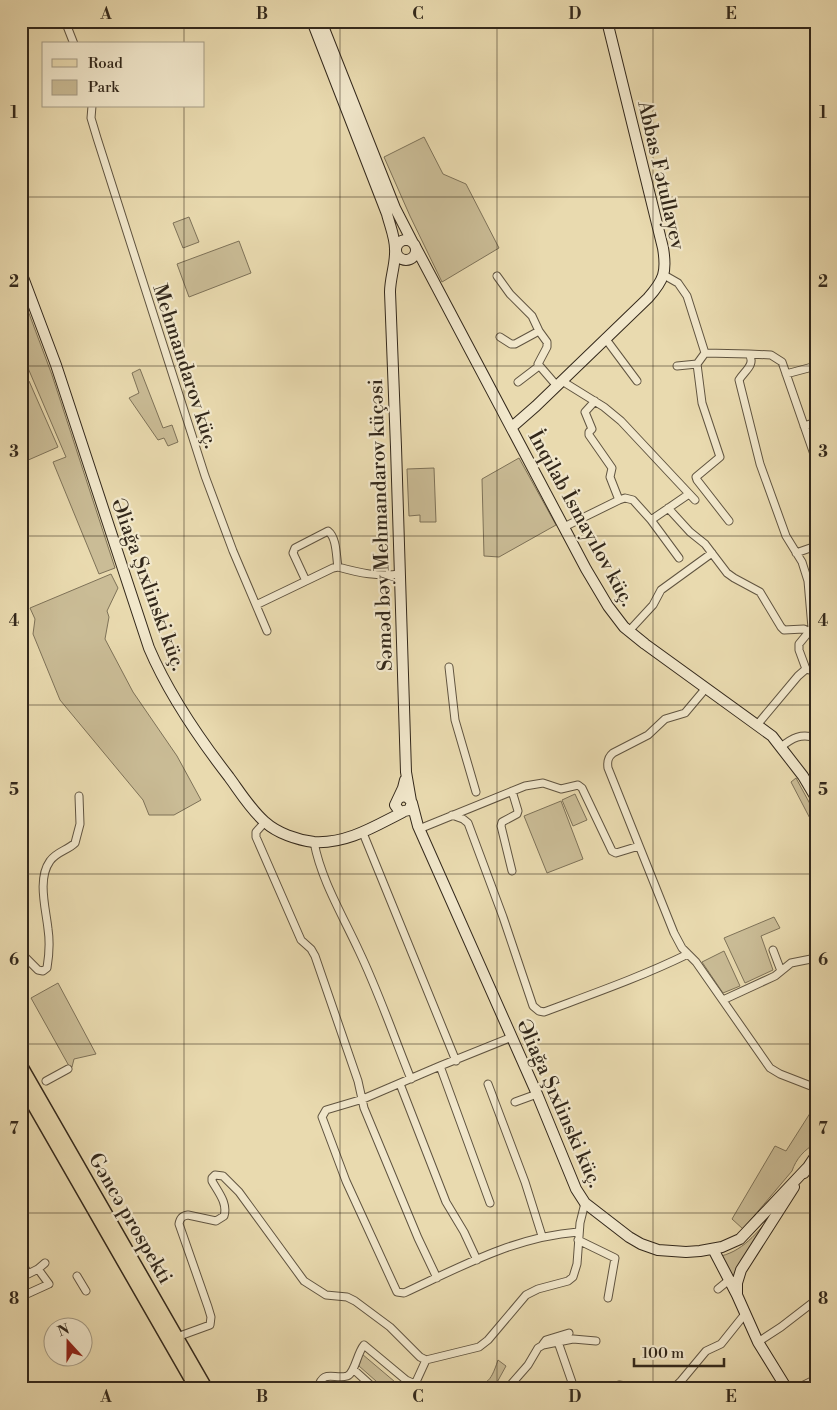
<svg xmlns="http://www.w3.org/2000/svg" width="837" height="1410" font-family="'Libre Bodoni',serif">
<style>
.green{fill:#cabc96;stroke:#7e7258}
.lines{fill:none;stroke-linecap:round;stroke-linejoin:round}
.street-casing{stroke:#605440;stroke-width:9}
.secondary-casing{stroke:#33281b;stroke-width:12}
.primary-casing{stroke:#33281b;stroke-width:14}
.street{stroke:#f1e7cb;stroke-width:7}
.secondary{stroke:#f1e7cb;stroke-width:10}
.primary{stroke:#e9daaf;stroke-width:11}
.grid{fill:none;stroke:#33281b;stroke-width:1;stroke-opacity:0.55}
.labels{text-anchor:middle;stroke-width:4.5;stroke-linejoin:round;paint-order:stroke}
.street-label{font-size:20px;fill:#33281b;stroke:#f1e7cb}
.neatline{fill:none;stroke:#33281b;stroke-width:2}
.grid-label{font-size:16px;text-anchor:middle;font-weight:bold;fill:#33281b}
</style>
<rect width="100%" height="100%" fill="#e9daaf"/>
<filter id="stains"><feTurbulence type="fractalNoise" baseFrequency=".004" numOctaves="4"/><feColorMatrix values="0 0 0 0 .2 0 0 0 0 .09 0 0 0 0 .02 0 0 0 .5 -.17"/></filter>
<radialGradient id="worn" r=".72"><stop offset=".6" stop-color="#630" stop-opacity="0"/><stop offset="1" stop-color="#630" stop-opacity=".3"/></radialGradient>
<path class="green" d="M424,137L443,174L466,184L499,248L442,282L410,216L384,157Z
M189,217L199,242L183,248L173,223Z
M239,241L251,273L189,297L177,264Z
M21,292L52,375L115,568L99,574L53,462L66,457L22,354L26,352L21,341Z
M140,369L163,428L172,425L178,442L168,446L164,438L158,440L129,398L139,393L132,373Z
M29,381L58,447L26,461L21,450V384Z
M519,458L556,525L499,557L484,556L482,479Z
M434,468L436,522H420V515L409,516L407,469Z
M111,574L118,588L107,611L109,617L105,639L133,692L177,756L201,800L174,815H149L143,800L60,700L33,634L35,619L30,608Z
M796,778L816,815V830L791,782Z
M575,794L587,820L573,826L562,800Z
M561,801L583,859L547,873L524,816Z
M774,917L780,928L761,936L773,970L745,983L724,938Z
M724,951L740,986L723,993L702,962Z
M58,983L96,1054L74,1059L72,1067L69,1066L31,998Z
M814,1107L816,1108V1143C804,1150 796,1159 792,1171L743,1229L732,1219L775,1146L786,1151Z
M777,1210L734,1281L721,1256C746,1250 760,1228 777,1210Z
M362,1354L401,1387L404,1389H385L359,1366Z
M498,1360L506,1366L495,1386L492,1389H461C487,1385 490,1384 498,1360Z"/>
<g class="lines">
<g class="street-casing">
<path id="street" d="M65,21L74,44
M92,106L91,118L97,138L205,476L233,551L267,631
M664,275L678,283L687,296L705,353L749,354C756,365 744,371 739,380L760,464L786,536L802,562L808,581L812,628L799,644V650L806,669
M497,276L510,294L532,316L539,331L547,342V347L538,364L557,386
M500,337L511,344H515L539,331
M605,338L637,381
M705,353L697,364L702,403L720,457L696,477L697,480L729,521
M749,354L771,355L782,362L816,460
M677,366L697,364
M786,374L816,366
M562,381L604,407L621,421L695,500
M518,382L539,366
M595,401L585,412L592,429L589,432V435L612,468L610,477L619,500
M804,426L816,422
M668,508L690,532L705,544L727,573L734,578L760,592L781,627L784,630L804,629L816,636
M651,520L689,494
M564,527L619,500L625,498L633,500L651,520L679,558
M796,553L816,546
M306,581L293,553L295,548L328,531C337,538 336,556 338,567
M808,581L816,579
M256,605L333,568L338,567C360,573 378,577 400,574
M629,631L653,605L661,590L712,553
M449,667L455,720L476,792
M706,688L685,713L665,719L648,735L613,753C608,757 607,761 608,768L674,933L682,948L696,962L770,1068L780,1074L816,1088
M757,725L798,676L806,669L816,672
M781,747C792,738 801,733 816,738
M452,815L463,819L468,823L503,917L533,1006L539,1011L544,1012C592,994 641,977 688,954
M265,822L256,832V837L301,940L311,949L315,956L358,1081L364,1108L418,1238L437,1278
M419,829L525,786L543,783L561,789L578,785L582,788L612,851L616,853L639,846
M363,833L456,1061
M314,842C321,880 343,916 359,951C379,993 394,1037 411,1079
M512,871L501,826L502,822L517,814L518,811L512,791
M773,950L781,971
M21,953L38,970L43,971L47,968C49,956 50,942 48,929C46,909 37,879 50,861C56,852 68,850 75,843L80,824L79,796
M723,1000L775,976L791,963L816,958
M512,1037L440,1066L363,1099L326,1110L322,1117L346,1181L397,1292L404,1293C462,1266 514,1237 578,1232
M440,1066L490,1203
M46,1081L68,1069
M400,1084L446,1202L464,1232L477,1260
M488,1084L525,1182L542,1236
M515,1102L537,1094
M807,1168L816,1176
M578,1240L615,1258L608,1298
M21,1261L28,1274L38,1269L49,1284L27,1294
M38,1269L45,1263
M77,1276L86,1291
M718,1289L729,1280
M177,1337L210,1325L211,1317L208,1307L179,1224C180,1218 182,1216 188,1215L216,1221L224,1216C228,1203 218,1192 212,1181V1178L215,1175L223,1176L239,1192L304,1281L326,1295L347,1297L355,1301L390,1327L420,1357L426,1360L479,1347L488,1340L526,1295L538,1289L568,1281L573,1277L577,1264L580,1223L585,1203
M558,1342L574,1388
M758,1342L781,1327L816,1300
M543,1344L546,1340L569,1333
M353,1369L375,1389
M318,1389C322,1368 335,1380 347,1376C355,1373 357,1353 364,1345L406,1380L415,1384L426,1360
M507,1389L528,1365L538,1348L543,1345L573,1339L596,1341
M605,1389L619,1385L647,1389
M673,1389L681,1381L706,1351L721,1344L745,1314
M796,1389L816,1379"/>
</g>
<g class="secondary-casing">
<path id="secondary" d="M312,21L387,214C390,226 395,237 395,249C396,263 390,278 390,292L396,447L406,772L411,801
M321,21L395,208L413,243
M396 250a10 10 0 1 1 20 0a10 10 0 1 1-20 0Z
M415,246L586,569L608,606L624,627L645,644L772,736L803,776L816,798
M21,272L56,365L149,648C169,695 198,737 229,777C240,792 251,810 265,822C277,833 297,840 314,842C347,844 375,826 403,812
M512,427L536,406L648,298C664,280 667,272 663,248L607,21
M399,798C405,795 409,797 412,803L409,810L400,812L395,805L403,788L405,780
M412,803L418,826L537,1094L576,1189L585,1203L629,1237L641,1244L658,1250L686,1252L700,1251L722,1247L740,1239L807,1168
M804,1173L816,1155
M713,1249L737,1295L758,1342L787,1389
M737,1295V1283L741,1270L794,1187"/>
</g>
<g class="primary-casing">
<path id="primary" d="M21,1065L207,1389
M21,1084L196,1389"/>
</g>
<use href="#street" class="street"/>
<use href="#secondary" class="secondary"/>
<use href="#primary" class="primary"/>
</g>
<path class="grid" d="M184,21V44M340,21V1389M497,21V1389M653,21V1389M184,106V1389M21,197H816M21,366H816M21,536H816M21,705H816M21,874H816M21,1044H816M21,1213H816"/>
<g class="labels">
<g class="street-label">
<text transform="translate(662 175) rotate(77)" y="7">Abbas Fətullayev</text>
<text transform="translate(186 366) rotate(72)" y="7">Mehmandarov küç.</text>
<text transform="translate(582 518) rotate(61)" y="7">İnqilab İsmayılov küç.</text>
<text transform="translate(380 525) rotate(-92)" y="7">Səməd bəy Mehmandarov küçəsi</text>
<text transform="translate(149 584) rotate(70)" y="7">Əliağa Şıxlinski küç.</text>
<text transform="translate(560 1103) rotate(66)" y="7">Əliağa Şıxlinski küç.</text>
<text transform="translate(131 1218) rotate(60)" y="7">Gəncə prospekti</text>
</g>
</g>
<rect width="837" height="1410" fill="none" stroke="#e9daaf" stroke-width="55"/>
<rect x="42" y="42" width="162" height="65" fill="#f1e7cb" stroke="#a59b85"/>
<rect x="52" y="59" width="25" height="8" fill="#e9daaf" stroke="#a59b85"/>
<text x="88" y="68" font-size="15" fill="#33281b">Road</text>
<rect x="52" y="80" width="25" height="15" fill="#cabc96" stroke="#a59b85"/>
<text x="88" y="92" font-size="15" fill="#33281b">Park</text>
<g transform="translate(68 1342) rotate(339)"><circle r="24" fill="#f1e7cb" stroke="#a59b85"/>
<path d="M0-4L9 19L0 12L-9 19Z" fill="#8f2418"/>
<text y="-8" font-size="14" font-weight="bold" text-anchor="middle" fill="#33281b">N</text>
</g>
<path d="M634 1358v8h90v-8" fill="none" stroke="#33281b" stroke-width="2.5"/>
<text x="642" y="1358" font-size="15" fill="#33281b" stroke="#f1e7cb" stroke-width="4" paint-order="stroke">100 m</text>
<rect x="28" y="28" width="782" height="1354" class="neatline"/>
<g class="grid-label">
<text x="106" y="19">A</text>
<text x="262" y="19">B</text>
<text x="418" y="19">C</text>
<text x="575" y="19">D</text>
<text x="731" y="19">E</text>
<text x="14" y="118">1</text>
<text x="823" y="118">1</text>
<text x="14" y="287">2</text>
<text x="823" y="287">2</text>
<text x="14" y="457">3</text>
<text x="823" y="457">3</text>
<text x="14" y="626">4</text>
<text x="823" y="626">4</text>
<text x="14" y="795">5</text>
<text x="823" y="795">5</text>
<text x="14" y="965">6</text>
<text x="823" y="965">6</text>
<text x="14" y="1134">7</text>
<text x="823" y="1134">7</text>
<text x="14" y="1304">8</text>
<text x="823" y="1304">8</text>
<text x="106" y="1402">A</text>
<text x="262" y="1402">B</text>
<text x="418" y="1402">C</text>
<text x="575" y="1402">D</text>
<text x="731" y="1402">E</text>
</g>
<rect width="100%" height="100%" filter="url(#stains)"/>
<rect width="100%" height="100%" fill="url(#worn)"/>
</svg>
